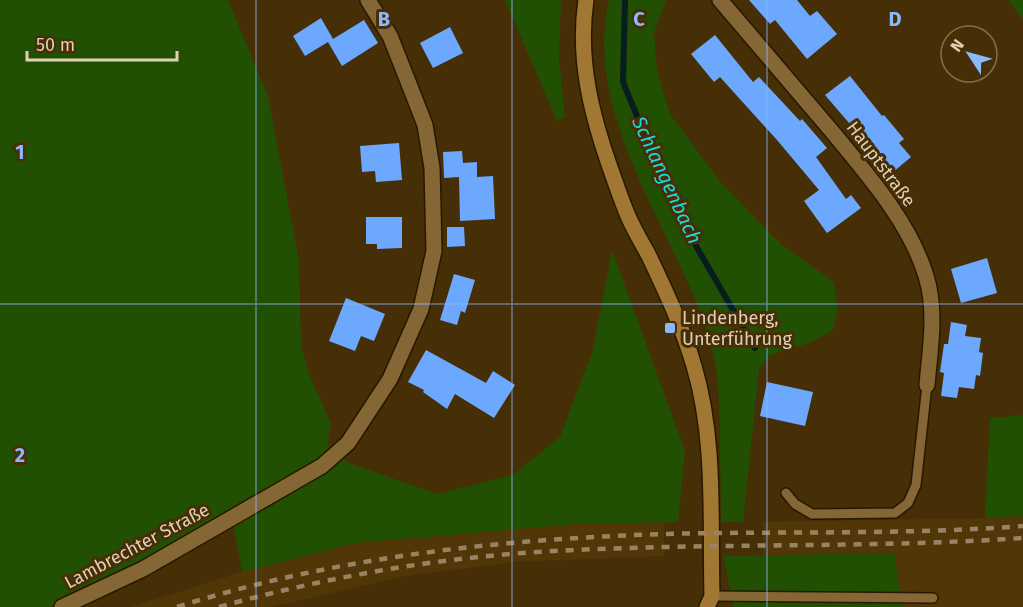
<svg xmlns="http://www.w3.org/2000/svg" width="1023" height="607" font-family="'Fira Sans',sans-serif">
<style>
.built{fill:#513707}
.green{fill:#225003}
.lines{fill:none;stroke-linecap:round;stroke-linejoin:round}
.stream{stroke:#071e1e;stroke-width:6}
.building{fill:#6ca9fe}
.lane-casing{stroke:#281800;stroke-width:12}
.street-casing{stroke:#281800;stroke-width:18}
.secondary-casing{stroke:#281800;stroke-width:18}
.lane{stroke:#856635;stroke-width:9}
.street{stroke:#856635;stroke-width:15}
.secondary{stroke:#a17833;stroke-width:15}
.rail{stroke:#988464;stroke-width:4.5;stroke-dasharray:8 8;stroke-linecap:butt}
.grid{fill:none;stroke:#8abafc;stroke-width:1.5;stroke-opacity:0.55}
.poi-dot{fill:#8abafc;stroke:#462f07;stroke-width:2}
.labels{text-anchor:middle;stroke-width:6;stroke-linejoin:round;paint-order:stroke}
.street-label{font-size:18px;fill:#e1d0b7;stroke:#462f07}
.poi-label{font-size:18px;fill:#e1d0b7;stroke:#462f07;text-anchor:start}
.water-label{font-size:20px;font-style:italic;fill:#18dde0;stroke:#462f07}
.grid-label{font-size:20px;text-anchor:middle;font-weight:bold;fill:#8abafc;stroke:#462f07;stroke-width:6;stroke-linejoin:round;paint-order:stroke}
</style>
<rect width="100%" height="100%" fill="#462f07"/>
<path class="built" d="M1023,516V607H903L893,553L763,556V522L985,518Z
M664,522V556L513,562L405,576L271,607H131L242,572L354,543L576,524Z"/>
<path class="green" d="M0,0H228L268,96L299,261L301,344L309,374L331,424L327,445L349,463L437,494L513,475L560,437L593,350L612,250L685,451L678,522L576,524L355,543L242,572L232,516L151,560L50,607H0Z
M505,0H561L559,59L565,117L557,121Z
M609,0H666L654,33L657,72L670,114L721,183L783,246L834,282L838,311L832,331L809,343L770,355L759,369L743,522H721C721,492 720,461 720,431C719,401 719,370 710,340C677,232 582,119 609,0Z
M1008,0H1023V19Z
M1023,415V516L985,518L990,418Z
M894,553L903,607H734L723,556Z"/>
<g class="lines">
<path class="stream" d="M625,0L623,82L677,213L755,348"/>
</g>
<path class="building" d="M749,0H797L810,16L817,11L837,34L807,59L775,20L770,24Z
M321,18L333,39L364,20L378,43L342,66L328,42L305,56L293,36Z
M450,27L463,53L433,68L420,43Z
M715,35L753,82L759,77L800,121L802,119L827,148L816,157L846,199L851,195L861,208L827,233L804,201L819,190L777,140L720,77L714,82L691,54Z
M850,76L882,116L884,115L904,139L899,143L911,157L892,173L825,95Z
M399,143L402,180L376,182L375,171L362,172L360,146Z
M462,151L463,163L477,162V177L493,176L495,219L460,221L459,177L444,178L443,152Z
M366,217H402V248L377,249V244H366Z
M447,227H464L465,246L447,247Z
M987,258L997,293L961,303L951,269Z
M454,274L475,280L465,313L461,311L457,325L440,320Z
M346,298L385,314L374,341L361,336L355,351L329,341Z
M951,322L967,325L965,336L981,338L979,352L983,353L980,376L976,375L974,389L959,387L957,398L941,396L944,373L940,372L944,344H948Z
M426,350L486,383L493,371L515,385L494,418L455,394L447,409L423,392L424,390L408,382Z
M767,382L813,392L805,426L760,416Z"/>
<g class="lines">
<g class="lane-casing">
<path id="lane" d="M786,493L795,504L812,514L895,513L908,503L916,485L927,385
M712,596L933,598"/>
</g>
<g class="street-casing">
<path id="street" d="M720,0C758,45 797,90 835,135C870,178 910,223 926,276C937,311 930,349 927,385
M62,607L143,569L322,466L348,443L390,379L421,309L434,251L432,168L425,125L409,84L390,36L368,0"/>
</g>
<g class="secondary-casing">
<path id="secondary" d="M586,0C577,60 592,117 612,173C617,187 622,202 628,216C634,230 642,243 649,256C666,292 683,328 694,366C716,440 710,519 712,596L707,607"/>
</g>
<use href="#lane" class="lane"/>
<use href="#street" class="street"/>
<use href="#secondary" class="secondary"/>
<path class="rail" d="M177,607C335,557 499,539 665,534C784,531 904,535 1023,526
M219,607C323,578 429,559 537,552C699,542 861,549 1023,538"/>
</g>
<path class="grid" d="M256,0V607M512,0V607M767,0V607M0,304H1023"/>
<rect class="poi-dot" x="664" y="322" width="12" height="12" rx="3"/>
<g class="labels">
<g class="street-label">
<text transform="translate(881 164) rotate(53)" y="6">Hauptstraße</text>
<text transform="translate(137 546) rotate(-28)" y="6">Lambrechter Straße</text>
</g>
<g class="poi-label">
<text x="682" y="324">Lindenberg,<tspan x="682" dy="21">Unterführung</tspan></text>
</g>
<g class="water-label">
<text transform="translate(667 180) rotate(65)" y="7">Schlangenbach</text>
</g>
</g>
<g class="grid-label">
<text x="384" y="26">B</text>
<text x="639" y="26">C</text>
<text x="895" y="26">D</text>
<text x="20" y="159">1</text>
<text x="20" y="462">2</text>
</g>
<g transform="translate(969 54) rotate(306)"><circle r="28" fill="#462f07" stroke="#846f4d" stroke-width="1.5"/>
<path d="M0-4.5L10 22L0 15L-10 22Z" fill="#8abafc"/>
<text y="-9" font-size="16" font-weight="bold" text-anchor="middle" fill="#e1d0b7">N</text>
</g>
<path d="M27 51v9h150v-9" fill="none" stroke="#e1d0b7" stroke-width="3"/>
<text x="36" y="51" font-size="18" fill="#e1d0b7" stroke="#462f07" stroke-width="4.5" paint-order="stroke">50 m</text>
</svg>
